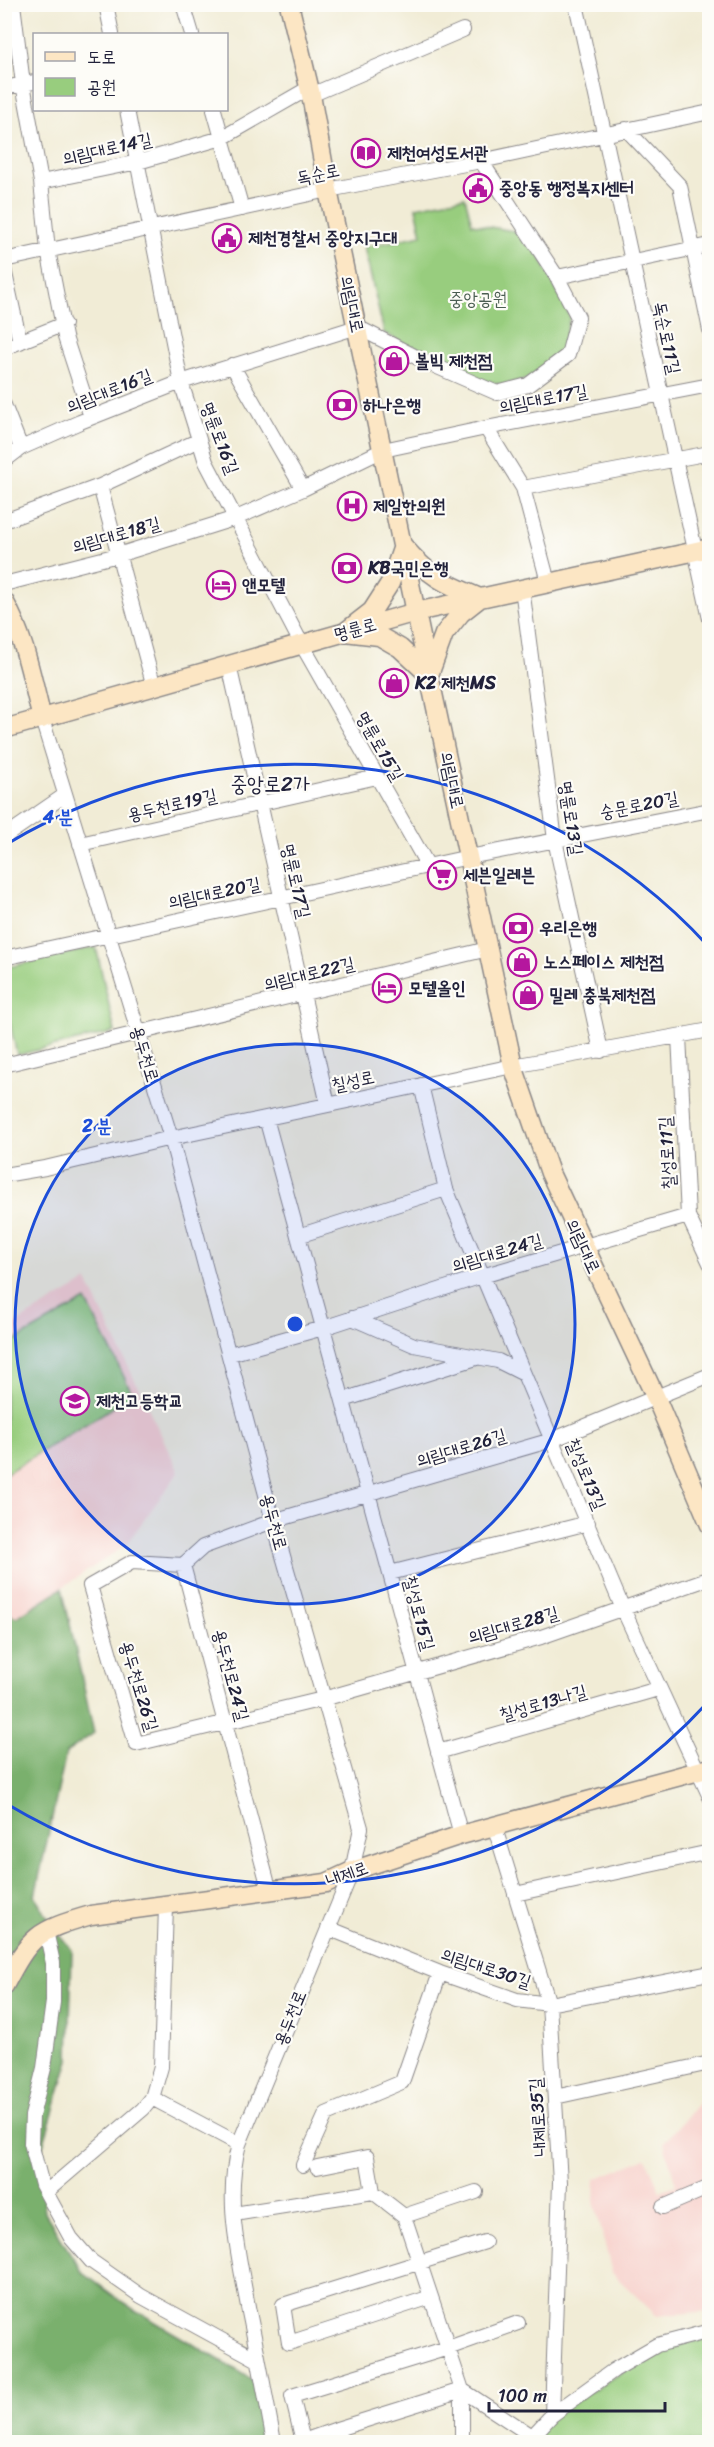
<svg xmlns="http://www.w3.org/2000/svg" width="714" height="2447" font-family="Sriracha,'Poor Story',sans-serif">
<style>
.built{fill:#f7d0cb}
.green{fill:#98cd7e;stroke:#5d785c;stroke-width:1.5}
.forest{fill:#7ab06d;stroke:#4e6954;stroke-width:1.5}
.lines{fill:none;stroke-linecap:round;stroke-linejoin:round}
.street-casing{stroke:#8a8788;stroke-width:16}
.secondary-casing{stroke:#8a8788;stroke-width:21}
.street{stroke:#fff;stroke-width:14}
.secondary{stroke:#fce6c4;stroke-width:18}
.ring{fill:none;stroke:#1d4ed8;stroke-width:3}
.labels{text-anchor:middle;stroke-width:4.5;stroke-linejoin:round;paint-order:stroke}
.street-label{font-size:18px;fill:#22223b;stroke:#fdfcf7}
.poi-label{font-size:18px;font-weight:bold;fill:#22223b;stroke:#fdfcf7;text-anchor:start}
.park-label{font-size:18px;fill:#4b5e52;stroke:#fdfcf7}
.quarter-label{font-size:21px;fill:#22223b;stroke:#fdfcf7}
.centre{fill:#1d4ed8;stroke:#fdfcf7;stroke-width:3}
.ring-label{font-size:18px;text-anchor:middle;font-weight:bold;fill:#1d4ed8;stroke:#fdfcf7;stroke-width:4.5;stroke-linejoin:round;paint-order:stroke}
</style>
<rect width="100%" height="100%" fill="#fdfcf7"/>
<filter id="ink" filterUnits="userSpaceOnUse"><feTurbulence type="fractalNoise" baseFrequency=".0167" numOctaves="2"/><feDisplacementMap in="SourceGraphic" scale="12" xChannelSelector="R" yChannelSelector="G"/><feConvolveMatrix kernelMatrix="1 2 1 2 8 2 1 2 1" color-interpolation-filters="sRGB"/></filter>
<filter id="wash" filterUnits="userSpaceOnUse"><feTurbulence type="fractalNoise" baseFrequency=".008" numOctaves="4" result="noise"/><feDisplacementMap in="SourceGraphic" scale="24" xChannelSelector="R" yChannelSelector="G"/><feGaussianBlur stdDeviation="1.35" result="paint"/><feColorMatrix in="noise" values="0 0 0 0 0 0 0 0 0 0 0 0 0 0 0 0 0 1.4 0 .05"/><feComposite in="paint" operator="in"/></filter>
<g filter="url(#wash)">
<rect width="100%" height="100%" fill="#f1ecd6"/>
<path class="built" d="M87,1281L179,1472L125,1546L17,1617L4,1613V1330Z
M709,2091V2311L657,2316L612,2273L594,2201L595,2179L646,2158L660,2191L676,2185L664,2143Z"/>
<path class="green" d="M465,197L472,224L514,231L538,253L570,317L560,357L527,379L503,385L468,377L384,333L364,247L422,235L416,207Z
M96,947L115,1032L17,1055L5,1002L4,968Z
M86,1300L133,1395L5,1474V1346Z
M709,2338V2442H527L552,2415L659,2349Z"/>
<path class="forest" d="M62,1588L94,1733L66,1753L35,1896L53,1927L72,1950L69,2060L39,2158L45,2213L82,2272L125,2304L255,2381L267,2442H5V1613L17,1617Z"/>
</g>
<g filter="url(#ink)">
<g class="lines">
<g class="street-casing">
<path id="street" d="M13,4L23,84L41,182L48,250L65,337L91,417
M106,4L112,34
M183,4L192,34
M576,4L710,619
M4,88L34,82
M311,95L463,30
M127,110L181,382L206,462L301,643L428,866
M214,110L242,209
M626,129L680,186L710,330
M41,182L138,162L222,138L309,88
M4,260L328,190L481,161L710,112
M4,269L20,342
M557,277L710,245
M4,348L64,324
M232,365L303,489
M4,405L21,448
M486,428L523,488L548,582
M4,461L21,448L80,422L181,382L357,327L426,362L497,393L528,385L568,355L578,317L557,277L481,161
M100,486L154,687
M523,488L710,453
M4,521L100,486L197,441
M4,584L118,555L236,518L303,489L383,450L486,428L710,385
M522,588L555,840L601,1051
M229,665L328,1105
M42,719L171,1138L273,1521L361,1828L352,1871L239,2144C224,2199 239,2257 249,2312C258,2355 266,2399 274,2442
M4,837L65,795
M80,844L377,777
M4,958L469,857L710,810
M679,1036L688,1216L710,1263
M4,1065L488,949
M421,1085L446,1189L623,1609L710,1797
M266,1118L461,1835
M4,1175L45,1168L171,1138L513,1066L710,1030
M298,1236L446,1189
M352,1318L414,1345L498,1361L524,1374
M230,1354L323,1328L482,1276L688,1216
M343,1400L476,1358
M183,1565L132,1562L90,1586L136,1744L323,1699L541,1637L710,1578
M390,1573L588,1523
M438,1752L658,1689
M494,1825L549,2004L560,2182L552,2415
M270,1892L183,1565L203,1547L273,1521L552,1440L710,1375
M515,1894L710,1852
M328,1928L440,1973L517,2000L549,2004L710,1973
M46,1931L53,1963V2002L44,2068L32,2116L31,2143L42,2185L71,2238L91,2261L141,2296L258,2360
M555,2097L710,2063
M152,2098L239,2144
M303,2165L326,2114L402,2082L440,1973
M317,2167L367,2157L373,2192
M46,2192L143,2109L152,2098L161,2067L166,1906
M663,2207L710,2187
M234,2214L373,2192L404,2216L462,2390V2442
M404,2216L476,2192
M431,2297L289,2343L283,2305L485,2242
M462,2390L532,2436
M337,2429L303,2441L292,2396L448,2348L518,2323
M341,2442L337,2429L462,2390
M527,2442L552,2415L614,2370L657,2345L710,2331"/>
</g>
<g class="secondary-casing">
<path id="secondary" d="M289,4L311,95L328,190L429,675L513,1066L550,1173L656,1398L710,1525
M403,546C429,576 443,583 480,598L461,613L444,634L429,675L400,648L379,636L345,632L372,611L390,583Z
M4,601C25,638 32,679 42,719
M4,729L416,612L710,548
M4,1986C31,1935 36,1931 91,1915L326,1883L352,1871L461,1835L710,1768"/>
</g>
<use href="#street" class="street"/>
<use href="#secondary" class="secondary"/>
</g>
</g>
<circle cx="295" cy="1324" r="280" fill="#1d4ed8" fill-opacity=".12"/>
<g class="ring">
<circle cx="295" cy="1324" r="280"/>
<path d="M708 1702A560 560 0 0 1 7 1804M7 844A560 560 0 0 1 708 946"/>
</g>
<defs>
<g id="library-ring" transform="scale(1.5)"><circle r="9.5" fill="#fdfcf7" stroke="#b5179e" stroke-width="1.5"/><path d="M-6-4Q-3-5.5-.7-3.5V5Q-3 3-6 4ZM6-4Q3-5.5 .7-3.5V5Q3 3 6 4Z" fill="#b5179e"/></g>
<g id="civic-ring" transform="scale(1.5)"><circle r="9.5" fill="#fdfcf7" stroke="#b5179e" stroke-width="1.5"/><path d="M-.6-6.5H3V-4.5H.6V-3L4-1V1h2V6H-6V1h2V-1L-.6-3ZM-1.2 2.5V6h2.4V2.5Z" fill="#b5179e"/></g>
<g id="shop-ring" transform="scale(1.5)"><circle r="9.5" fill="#fdfcf7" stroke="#b5179e" stroke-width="1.5"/><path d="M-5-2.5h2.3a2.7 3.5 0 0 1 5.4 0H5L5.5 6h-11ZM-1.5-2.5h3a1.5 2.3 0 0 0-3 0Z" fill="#b5179e"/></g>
<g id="bank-ring" transform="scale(1.5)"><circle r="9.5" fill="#fdfcf7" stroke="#b5179e" stroke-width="1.5"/><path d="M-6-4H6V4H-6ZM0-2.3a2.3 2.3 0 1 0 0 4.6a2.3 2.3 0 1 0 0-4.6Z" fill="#b5179e"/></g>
<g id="hospital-ring" transform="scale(1.5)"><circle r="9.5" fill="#fdfcf7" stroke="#b5179e" stroke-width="1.5"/><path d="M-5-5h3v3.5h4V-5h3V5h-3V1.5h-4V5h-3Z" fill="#b5179e"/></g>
<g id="hotel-ring" transform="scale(1.5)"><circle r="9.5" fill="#fdfcf7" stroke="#b5179e" stroke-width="1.5"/><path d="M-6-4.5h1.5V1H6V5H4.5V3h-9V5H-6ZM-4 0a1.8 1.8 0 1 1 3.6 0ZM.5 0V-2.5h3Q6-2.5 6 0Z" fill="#b5179e"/></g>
<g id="supermarket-ring" transform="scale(1.5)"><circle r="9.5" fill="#fdfcf7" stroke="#b5179e" stroke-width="1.5"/><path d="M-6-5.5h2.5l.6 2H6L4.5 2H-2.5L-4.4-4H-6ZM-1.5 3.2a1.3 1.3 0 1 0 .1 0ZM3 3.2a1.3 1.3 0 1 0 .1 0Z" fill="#b5179e"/></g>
<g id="school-ring" transform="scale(1.5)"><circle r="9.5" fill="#fdfcf7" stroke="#b5179e" stroke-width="1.5"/><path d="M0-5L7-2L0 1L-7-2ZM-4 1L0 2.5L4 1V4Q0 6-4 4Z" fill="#b5179e"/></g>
</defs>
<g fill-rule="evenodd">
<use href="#library-ring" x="366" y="153"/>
<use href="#civic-ring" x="478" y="188"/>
<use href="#civic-ring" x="227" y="238"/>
<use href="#shop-ring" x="394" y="361"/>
<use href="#bank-ring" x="342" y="405"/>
<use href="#hospital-ring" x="352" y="506"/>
<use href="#bank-ring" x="347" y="568"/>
<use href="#hotel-ring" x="221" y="585"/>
<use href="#shop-ring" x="394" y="683"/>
<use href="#supermarket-ring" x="442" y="875"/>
<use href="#bank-ring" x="518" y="928"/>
<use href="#shop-ring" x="522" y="962"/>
<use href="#hotel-ring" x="387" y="988"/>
<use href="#shop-ring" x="528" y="995"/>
<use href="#school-ring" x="75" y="1401"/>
</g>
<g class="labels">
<g class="street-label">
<text transform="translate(107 149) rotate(-13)" y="6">의림대로14길</text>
<text transform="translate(318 174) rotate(-12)" y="6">독순로</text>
<text transform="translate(352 304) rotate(78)" y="6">의림대로</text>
<text transform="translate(667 338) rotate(78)" y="6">독순로11길</text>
<text transform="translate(109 391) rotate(-22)" y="6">의림대로16길</text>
<text transform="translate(543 399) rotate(-11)" y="6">의림대로17길</text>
<text transform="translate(220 438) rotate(69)" y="6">명륜로16길</text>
<text transform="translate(116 535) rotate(-16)" y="6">의림대로18길</text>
<text transform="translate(355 629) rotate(-15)" y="6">명륜로</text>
<text transform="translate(380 746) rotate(60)" y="6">명륜로15길</text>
<text transform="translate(452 780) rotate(78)" y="6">의림대로</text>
<text transform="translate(172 805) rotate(-13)" y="6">용두천로19길</text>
<text transform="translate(639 805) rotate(-11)" y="6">숭문로20길</text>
<text transform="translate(571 818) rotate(81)" y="6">명륜로13길</text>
<text transform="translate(296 881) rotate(77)" y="6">명륜로17길</text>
<text transform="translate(214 893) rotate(-12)" y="6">의림대로20길</text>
<text transform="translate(309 974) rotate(-14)" y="6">의림대로22길</text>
<text transform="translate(145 1054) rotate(73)" y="6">용두천로</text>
<text transform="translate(353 1081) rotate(-12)" y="6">칠성로</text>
<text transform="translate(667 1153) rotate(-93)" y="6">칠성로11길</text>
<text transform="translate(583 1246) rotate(65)" y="6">의림대로</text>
<text transform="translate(497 1253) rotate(-17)" y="6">의림대로24길</text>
<text transform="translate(461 1448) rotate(-17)" y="6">의림대로26길</text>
<text transform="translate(586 1474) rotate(67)" y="6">칠성로13길</text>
<text transform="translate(274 1522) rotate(75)" y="6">용두천로</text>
<text transform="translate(419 1613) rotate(75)" y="6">칠성로15길</text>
<text transform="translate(513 1625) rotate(-16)" y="6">의림대로28길</text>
<text transform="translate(231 1675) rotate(75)" y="6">용두천로24길</text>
<text transform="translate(139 1686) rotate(73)" y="6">용두천로26길</text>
<text transform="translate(543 1703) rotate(-16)" y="6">칠성로13나길</text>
<text transform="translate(347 1874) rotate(-20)" y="6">내제로</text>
<text transform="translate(486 1968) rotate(18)" y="6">의림대로30길</text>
<text transform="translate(290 2018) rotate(-68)" y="6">용두천로</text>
<text transform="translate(538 2117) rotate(-94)" y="6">내제로35길</text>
</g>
<g class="poi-label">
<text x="387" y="159">제천여성도서관</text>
<text x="499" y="194">중앙동 행정복지센터</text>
<text x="248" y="244">제천경찰서 중앙지구대</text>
<text x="415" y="367">볼빅 제천점</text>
<text x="363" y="411">하나은행</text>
<text x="373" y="512">제일한의원</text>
<text x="368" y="574">KB국민은행</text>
<text x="242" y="591">앤모텔</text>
<text x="415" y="689">K2 제천MS</text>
<text x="463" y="881">세븐일레븐</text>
<text x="539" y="934">우리은행</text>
<text x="543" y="968">노스페이스 제천점</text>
<text x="408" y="994">모텔올인</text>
<text x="549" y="1001">밀레 충북제천점</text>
<text x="96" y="1407">제천고등학교</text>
</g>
<g class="park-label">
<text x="478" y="305">중앙공원</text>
</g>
<g class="quarter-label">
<text x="270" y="791">중앙로2가</text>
</g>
</g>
<circle cx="295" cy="1324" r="9" class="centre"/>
<g class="ring-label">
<text x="58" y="823">4 분</text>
<text x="97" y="1132">2 분</text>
</g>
<rect width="714" height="2447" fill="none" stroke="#fdfcf7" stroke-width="24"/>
<rect x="33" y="33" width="195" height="78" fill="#fdfcf7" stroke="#a5a5ac" stroke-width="1.5"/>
<rect x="45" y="52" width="30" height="9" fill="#fce6c4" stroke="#a5a5ac" stroke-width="1.5"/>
<text x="87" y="63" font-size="18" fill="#22223b">도로</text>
<rect x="45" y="78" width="30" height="18" fill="#98cd7e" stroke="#a5a5ac" stroke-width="1.5"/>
<text x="87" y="93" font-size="18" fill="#22223b">공원</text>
<path d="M489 2402v9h176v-9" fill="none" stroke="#22223b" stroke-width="3"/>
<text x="498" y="2402" font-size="18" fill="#22223b" stroke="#fdfcf7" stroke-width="4.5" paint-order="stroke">100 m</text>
</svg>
